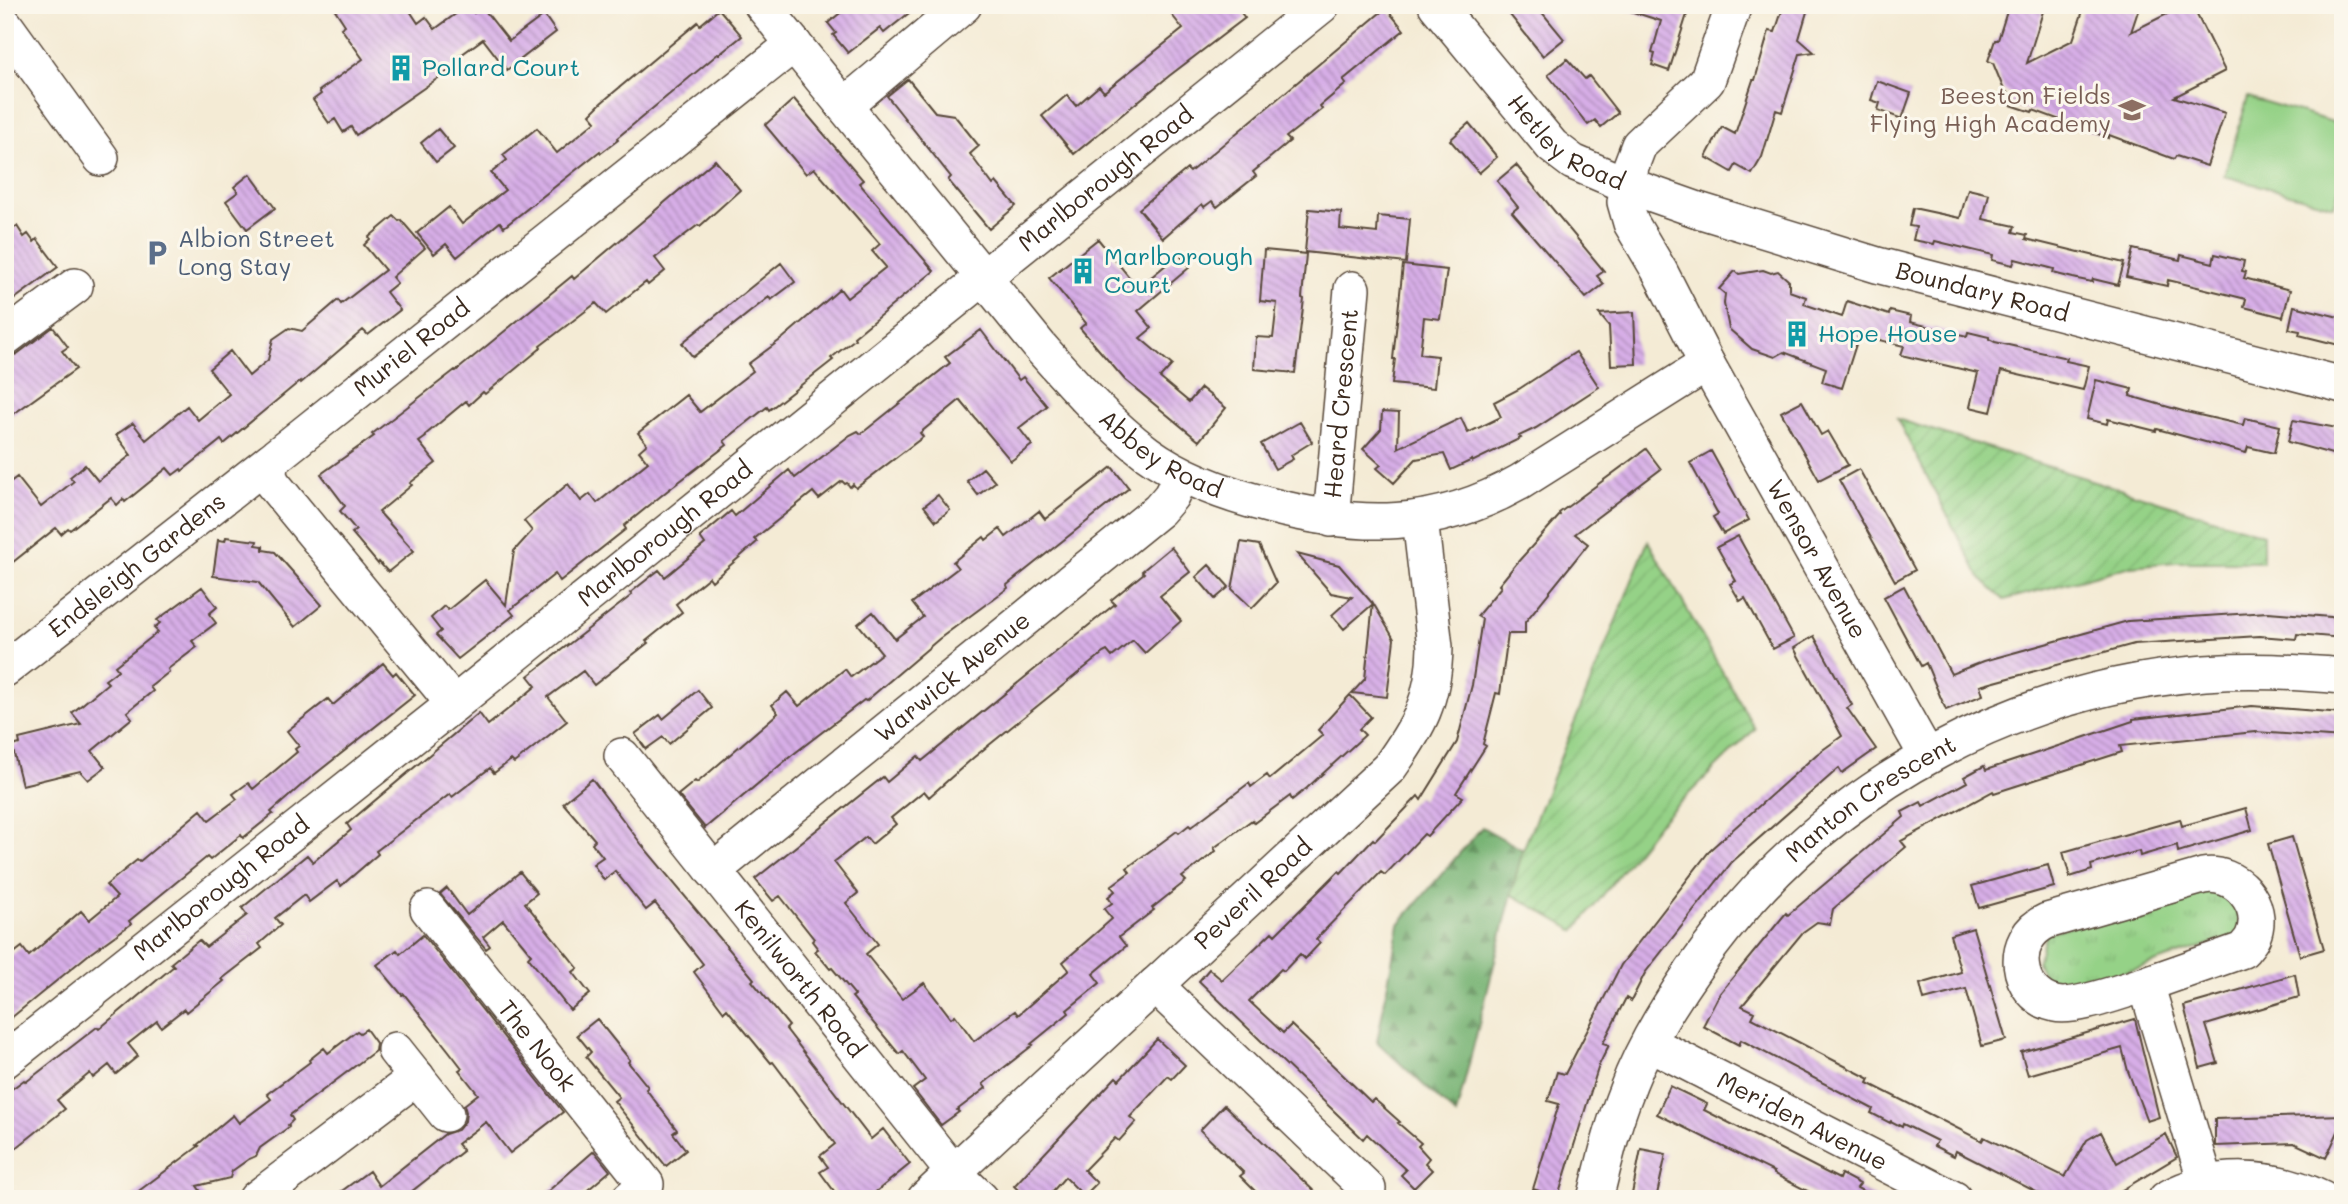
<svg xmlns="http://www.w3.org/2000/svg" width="2348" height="1204" font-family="Mali,sans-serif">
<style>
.grass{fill:url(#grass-tufts);stroke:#687e52;stroke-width:2}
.forest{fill:url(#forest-firs);stroke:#5a6f49;stroke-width:2}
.garden{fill:url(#garden-furrows);stroke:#687e52;stroke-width:2}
.pitch{fill:#95d287;stroke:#687e52;stroke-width:2}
.building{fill:url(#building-back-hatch)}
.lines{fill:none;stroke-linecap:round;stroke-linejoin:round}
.minor-casing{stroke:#574739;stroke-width:38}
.minor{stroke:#fff;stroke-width:35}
.labels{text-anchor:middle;stroke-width:6;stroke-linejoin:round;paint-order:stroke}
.culture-label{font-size:24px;fill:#0d838f;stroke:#fbf7ec;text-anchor:start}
.education-label{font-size:24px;fill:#785e54;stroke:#fbf7ec;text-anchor:end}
.street-label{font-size:24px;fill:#3b2a1e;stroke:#fbf7ec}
.service-label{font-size:24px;fill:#4e5e75;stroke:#fbf7ec;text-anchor:start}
</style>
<defs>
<pattern id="grass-tufts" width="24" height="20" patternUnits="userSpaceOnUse" patternTransform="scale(1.75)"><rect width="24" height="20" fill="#95d287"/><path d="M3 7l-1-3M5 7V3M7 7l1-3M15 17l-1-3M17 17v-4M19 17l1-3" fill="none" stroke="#81b474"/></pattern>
<pattern id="forest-firs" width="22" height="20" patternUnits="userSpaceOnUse" patternTransform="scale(1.75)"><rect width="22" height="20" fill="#78b474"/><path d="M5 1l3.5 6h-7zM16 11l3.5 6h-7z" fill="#64935f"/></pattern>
<pattern id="garden-furrows" width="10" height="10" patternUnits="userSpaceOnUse" patternTransform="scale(1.75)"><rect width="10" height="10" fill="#95d287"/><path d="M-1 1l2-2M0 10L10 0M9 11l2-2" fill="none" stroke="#81b474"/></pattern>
<pattern id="building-back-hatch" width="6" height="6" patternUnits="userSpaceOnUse" patternTransform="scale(1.75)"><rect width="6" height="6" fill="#d7aee7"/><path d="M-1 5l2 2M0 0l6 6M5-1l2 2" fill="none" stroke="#b08ebb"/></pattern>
</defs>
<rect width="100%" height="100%" fill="#fbf7ec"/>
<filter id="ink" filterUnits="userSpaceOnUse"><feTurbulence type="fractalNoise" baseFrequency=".0143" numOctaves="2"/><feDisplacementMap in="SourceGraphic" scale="14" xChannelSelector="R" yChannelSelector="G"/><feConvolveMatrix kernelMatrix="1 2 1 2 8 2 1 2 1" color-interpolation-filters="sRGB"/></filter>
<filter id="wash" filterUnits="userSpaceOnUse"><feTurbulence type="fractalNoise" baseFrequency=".00686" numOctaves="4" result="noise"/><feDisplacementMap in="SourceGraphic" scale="28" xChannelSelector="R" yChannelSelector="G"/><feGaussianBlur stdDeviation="1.57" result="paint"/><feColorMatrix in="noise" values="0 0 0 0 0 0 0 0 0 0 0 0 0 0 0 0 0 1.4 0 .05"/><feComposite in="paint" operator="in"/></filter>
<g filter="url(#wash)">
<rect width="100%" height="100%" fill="#f4ebd5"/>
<path class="grass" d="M2212,886L2236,902L2241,934L2072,990C2049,986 2047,984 2037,963L2046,933Z"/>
<path class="forest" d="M1482,827L1523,850L1456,1115L1377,1042L1399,924Z"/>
<path class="garden" d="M1897,419L2263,534V562H2176L2131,566L2004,600L1980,578Z
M1648,541L1755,729L1659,823L1575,931L1511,894L1523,850Z"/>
<path class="pitch" d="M2248,97L2343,125V175L2334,206L2224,176Z"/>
<g id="blocks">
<path class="building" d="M332,5H406L418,23L426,17L435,29L468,5L474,13L482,7L509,41L544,15L556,32L507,70L483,39L454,60L457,65L356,135L351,127L343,132L335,119L329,123L313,100L321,94L319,91L363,59L341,28L345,25Z
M850,5H919L884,33L880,28L848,53L833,35L836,33L828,23Z
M1164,5H1235L1245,18L1169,76L1074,154L1042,116L1067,95L1076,106L1099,86L1104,92L1183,29Z
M1502,5H1536L1564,39L1543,56Z
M1625,5H1690L1669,71L1652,65L1655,54L1652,53L1661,21L1624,9Z
M1784,5H1809L1799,39L1814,52L1800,54L1782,112L1776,110L1762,157L1752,174L1736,165L1732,172L1706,157L1722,127L1735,134L1753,80H1755L1769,31L1775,32Z
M2009,5H2045L2027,63L2073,40L2085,5H2140L2131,32L2185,5H2192L2225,71L2174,97L2225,113L2207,166L2176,156L2174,159L2109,135V138L2033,110L2032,112L2011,105L2013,97L2004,90L1993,63L1988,61L1995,40H1998Z
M1386,8L1404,30L1343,80L1346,84L1320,106L1322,109L1286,137L1290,141L1253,172L1256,176L1217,207L1212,201L1204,207L1202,204L1163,238L1139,209L1187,169L1190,172Z
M719,9L742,36L720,54L719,53L617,138L618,140L601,153L600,151L504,227L500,222L457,257L446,244L434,254L417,233L449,207L462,224L505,190L491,173L507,160L503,155L537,128L557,153L596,121L590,114L601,103L698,22L700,25Z
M1567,59L1585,79L1589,76L1618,113L1601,127L1595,120L1588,125L1548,75Z
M908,79L935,112L954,115L979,146L970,154L993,185L996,182L1016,206L989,229L948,180L951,177L887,96Z
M1877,81L1911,93L1902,119L1878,110L1880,103L1871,100Z
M794,99L863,180L859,183L934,271L854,337L855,339L831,358L833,360L769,410L767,407L724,441L727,445L667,491L624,526L626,529L560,581L555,574L510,610L514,615L458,659L436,635L441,631L431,618L444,606L448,610L485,580L506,605L514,551L532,531L524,521L568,484L581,501L590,494L597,503L648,462L639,451L647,444L638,433L686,395L700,412L753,371L748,364L783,338L840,289L847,298L886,267L872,251L880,244L814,168L806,174L765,125Z
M1469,123L1497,157L1479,173L1450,140Z
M438,129L454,148L436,162L421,143Z
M715,160L740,190L700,226L698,225L655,258L665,271L648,285L646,282L606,314L596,303L540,346L541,348L485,394L483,392L469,405L466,401L425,435L426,437L419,442L436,463L410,483L412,485L379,512L414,551L388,572L379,562L378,564L352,533L356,530L340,511L345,506L321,474L374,436L372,434L455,370L456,371L572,276L574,279Z
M1516,165L1604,271L1597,276L1604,284L1586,298L1512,212L1518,207L1497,181Z
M250,174L275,208L247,229L226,201L238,192L234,187Z
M1968,189L1989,194L1983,219L2015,226L2013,232L2027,235L2026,239L2124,263L2118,285L2093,279L2092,282L2073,278L2053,273L2054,269L2015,259L2013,265L1992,260L1993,255L1935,241L1934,244L1913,240L1916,227L1909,226L1913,208L1960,218Z
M1309,209L1341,212L1340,229L1377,233L1378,216L1410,219L1406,263L1305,252Z
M394,216L399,221L401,220L425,248L392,277L397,283L386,292L400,310L368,335L363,330L301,383L300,381L224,444L221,440L182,471L181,469L173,475L167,468L125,502L123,499L117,505L111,498L70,530L68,528L61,534L56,528L13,562L5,551V486L17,477L41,507L74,481L70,477L85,465L98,481L131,455L116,435L133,423L146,440L187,406L198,420L229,394L209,369L230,351L249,376L268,360L273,339L289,328L302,331L338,300L341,304L385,270L364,245L370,239L369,237Z
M17,226L24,237L28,234L34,242L37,239L58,267L5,306V235Z
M1098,239L1138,288L1179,254L1190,267L1138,311L1152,328L1140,338L1172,365L1160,378L1189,402L1201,388L1226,408L1199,441L1125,380L1080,328L1086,323L1049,278Z
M2133,249L2180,260L2181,255L2213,263L2215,254L2244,261L2242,271L2246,272L2244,278L2290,290L2283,317L2244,307L2246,299L2218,292L2168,280L2167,286L2126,277Z
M1264,250L1306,254L1302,298L1304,299L1301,324L1295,373L1254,369L1256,337L1273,338L1277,303L1260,301Z
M781,263L795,282L771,300L769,297L693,357L682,343Z
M1403,265L1447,270L1440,319L1424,317L1420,354L1437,356L1434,388L1392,384L1395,359H1393Z
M1763,270L1771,273L1778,271L1789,281V291L1806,297L1804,304L1842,317L1847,301L1889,315L1890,311L1911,316L1910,322L1967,336L1968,332L1989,337V339L1995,342L2067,358L2066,361L2089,366L2083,390L2001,371L1991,412L1970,407L1978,373L1901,355L1904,346L1859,335L1842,388L1822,382L1826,368L1784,352L1775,357L1752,349L1729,329L1724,304L1725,294L1719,289L1735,271L1739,274Z
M2294,306L2343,318V346L2299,335L2300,331L2289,329Z
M1634,312L1636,364L1611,365L1609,326L1599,314Z
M53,327L68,347L62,351L76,369L5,420V358L17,354Z
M981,330L1019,380L1023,377L1047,406L1019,428L1032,445L1011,461L960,400L920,433L923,437L856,488L853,484L850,487L847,483L845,484L842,481L819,499L813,492L754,539L757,542L712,581L709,577L676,604L682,612L646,641L648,643L594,685L583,671L548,697L567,721L514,763L511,760L494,773L490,768L452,797L450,794L380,848L376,851L378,854L341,886L337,881L309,902L304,895L275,918L281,925L259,944L262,948L222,979L224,981L186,1012L184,1009L161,1027L157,1021L128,1044L138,1056L116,1074L109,1065L93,1078L90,1073L57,1100L65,1109L5,1157V1094L24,1080L26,1082L97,1027L99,1029L174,966L171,963L199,940L206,947L247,915L242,908L307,855L313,862L351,830L347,824L479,713L488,725L512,706L536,686L528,676L632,595L630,593L659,570L665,577L705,544L700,537L731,511L735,516L789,470L795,478L850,435L858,431L861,434L950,363L945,357Z
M1576,352L1599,387L1536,428L1519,436L1521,438L1472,462V460L1451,470L1444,454L1416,459L1394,483L1377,468L1381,465L1363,449L1381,429L1382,412L1399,413L1398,448L1461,418L1468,433L1501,417L1494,402L1519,389Z
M2096,380L2132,389L2130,396L2186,412L2243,425L2245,418L2280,426L2274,453L2248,447L2246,453L2157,429L2156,431L2108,419L2107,424L2087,419Z
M1802,401L1821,435L1828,431L1848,465L1819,480L1781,412Z
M2293,420L2343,429V457L2288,442Z
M1300,422L1312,442L1291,455L1293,459L1275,469L1261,444Z
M1646,449L1661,469L1575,534L1588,544L1525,622V634H1508L1500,694L1496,693L1483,744L1486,746L1456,793L1463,797L1427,836L1424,834L1385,875L1381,872L1316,939L1320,943L1305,959L1300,954L1284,971L1281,969L1249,1001L1283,1033L1291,1025L1371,1102L1374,1099L1381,1105L1400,1122L1398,1123L1421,1143L1418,1146L1429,1158L1425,1163L1432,1170L1414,1188L1401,1175L1406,1170L1367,1134L1363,1139L1199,981L1209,969L1222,980L1272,932L1275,935L1339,871L1341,873L1373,839L1375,841L1418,796L1421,800L1457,742L1472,685L1482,619L1477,616L1501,587L1499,585L1516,564L1560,515L1559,513Z
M1711,451L1749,520L1723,534L1713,517L1718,514L1690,463Z
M1112,467L1129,488L1007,585L1008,588L939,639L866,701L864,700L791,756L705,828L678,795L695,781L697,783L778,713L772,705L787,692L799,706L845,669L851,677L882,653L858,624L873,612L895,639L923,617L912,603L958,568L953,562L984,537L986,540L1000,529L1006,537L1039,511L1045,519Z
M983,468L995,482L978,495L967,481Z
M1859,469L1915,570L1895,581L1839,480Z
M938,495L950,510L936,521L924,506Z
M1738,536L1794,638L1773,649L1745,598L1740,601L1730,584L1736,581L1717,547Z
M226,537L257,541L256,545L263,546V550L275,552L322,605L295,627L258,582L213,576L218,540L225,541Z
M1241,542L1259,545L1276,583L1252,608L1232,589Z
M1171,547L1190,572L1160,596L1181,621L1145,653L1133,640L1112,657L1107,651L1103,653L973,758L929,797L924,791L891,818L896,824L872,844L866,837L834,862L858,893L846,903L878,944L866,954L902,999L924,983L951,1018L955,1015L974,1041L1015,1011L1018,1015L1069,970L1063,962L1112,919L1104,909L1112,903L1108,897L1115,891L1111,886L1130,872L1127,868L1177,831L1179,833L1189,825L1191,827L1249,783L1251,787L1267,775L1270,779L1323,735L1318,730L1350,695L1371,717L1359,729L1365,735L1307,788L1292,800L1290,796L1254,823L1252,820L1214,848L1216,851L1182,877L1186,881L1152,908L1154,910L1119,937L1126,946L1093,974L1100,983L1067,1010L1069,1013L1031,1044L1033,1045L983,1084L986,1088L957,1110L959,1112L941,1125L913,1089L925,1080L903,1051L899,1054L852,997L855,995L832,968L830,969L815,951L818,949L812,941L814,939L780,896L773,901L755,879L883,777L887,782L918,756L922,761L1115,604L1111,600L1144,573L1142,571Z
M1297,554L1339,565L1373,604L1344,629L1332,615L1352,597L1331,593Z
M1209,565L1229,587L1215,599L1196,577Z
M1904,586L1951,674L1984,661L2128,621L2268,612L2343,618V638L2297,634L2296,639L2259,636L2134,644L1980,686L1983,695L1946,710L1926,663L1921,666L1884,597Z
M202,587L217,607L209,614L216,623L192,641L197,647L168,669L169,672L150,687L153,691L127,712L132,718L92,751L105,767L88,780L80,771L22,785L12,746L20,744L19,739L81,724L72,713L108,683L105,680L118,670L115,666L158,632L154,628L160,623L157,620Z
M1373,603L1394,639L1387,697L1352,693L1365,679Z
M1814,636L1852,705L1847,708L1876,749L1842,773L1839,768L1732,862L1645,973L1631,1001L1626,998L1603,1043L1609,1045L1599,1065L1558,1197L1533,1189L1559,1104L1548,1101L1557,1072L1565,1074L1621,965L1711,849L1817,754L1842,736L1794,648Z
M383,663L393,675L396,672L415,695L304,783L271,812L273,814L243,838L241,835L210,860L207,857L129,921L131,924L88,955L5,1023V960L22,947L29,956L81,911L89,920L117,897L106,885L137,860L139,862L201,810L209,820L237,799L233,794L248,783L253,789L297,752L295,749L299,746L287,731L328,699L333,705Z
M698,690L712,708L669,744L663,737L646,749L635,734L660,715L663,719Z
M2252,706L2343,713V738L2255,732L2120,746L2122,752L1994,793L1993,791L1901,841L1906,847L1833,909L1830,924L1817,922L1803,932L1742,1006L1755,1012L1752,1018L1870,1079L1868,1083L1982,1141L1984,1137L2065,1177L2087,1140L2101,1132L2117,1163L2166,1134L2177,1157L2107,1199H2050L1956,1151L1954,1156L1934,1146L1937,1141L1903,1124L1902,1127L1891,1121L1890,1123L1871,1113L1873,1109L1741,1040L1739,1045L1703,1026L1720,993L1786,913L1788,915L1904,817L1902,812L1921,802L1923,806L1967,782L1964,777L1984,766L1986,770L2133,721V719Z
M592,779L642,845L754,979L752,981L789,1026L786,1029L871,1139L883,1129L910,1164L867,1199H840L820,1172L828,1167L820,1156L835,1144L773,1062L771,1063L727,1009L724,1012L694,972L703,964L655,903L646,910L615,871L604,880L593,864L603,857L592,843L595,840L563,803Z
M2246,808L2252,830L2178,852L2177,845L2140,856L2139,851L2091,865L2092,870L2070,877L2063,852L2180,819L2182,826Z
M2292,837L2324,949L2300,956L2268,844Z
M2048,865L2054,887L1979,908L1972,886Z
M520,872L537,893L525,903L578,968L573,972L590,994L570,1010L528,957L531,954L503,920L483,937L490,946L486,949L440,894L447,888L467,915Z
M1973,928L2006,1040L1982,1046L1966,989L1924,1000L1920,984L1961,972L1950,935Z
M423,935L563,1112L510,1153L486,1122L457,1144L463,1151L402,1199H331L369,1171L379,1186L445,1134L458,1130L465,1121L466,1112L464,1105L478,1094L459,1070L462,1068L449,1051L404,994L402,995L377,965L397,950L400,954Z
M2295,974L2299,997L2206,1025L2218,1063L2200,1068L2184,1006Z
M597,1019L630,1060L628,1062L648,1087L646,1089L677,1130L673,1133L686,1150L666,1166L614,1101L619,1097L586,1057L591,1052L577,1035Z
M2135,1019L2159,1117L2147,1121L2128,1071L2122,1048L2028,1075L2021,1052Z
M366,1029L376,1043L375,1051L290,1115L293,1120L288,1125L289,1127L260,1148L256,1156L249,1159L232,1171L230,1178L197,1186L206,1199H128L199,1146L197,1145L233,1115L239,1123L271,1099L267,1094L310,1062L309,1060L324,1048L328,1053L357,1031L360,1033Z
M1157,1039L1185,1065L1172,1079L1168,1076L1130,1117L1136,1122L1119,1141L1115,1138L1084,1170L1097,1183L1084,1196L1065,1177L1046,1199H1027L1014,1186L1116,1077L1119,1080Z
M1670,1086L1707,1104L1704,1110L1839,1179L1841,1174L1860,1184L1857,1188L1878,1199H1823L1774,1174V1172L1657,1114Z
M1224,1105L1260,1139L1322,1199H1263L1240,1176L1244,1173L1200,1130Z
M2343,1115V1121L2326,1158L2294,1143L2216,1146L2215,1144V1119Z
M1641,1149L1666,1154L1656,1199H1631Z
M594,1151L610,1171L596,1183L577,1199H539Z"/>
</g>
</g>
<g filter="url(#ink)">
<use href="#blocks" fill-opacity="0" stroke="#574739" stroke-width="2"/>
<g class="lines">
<g class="minor-casing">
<g id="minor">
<path id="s1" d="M762,5L1041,348C1074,385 1107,423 1147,453C1183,479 1225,494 1268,505C1360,529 1435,530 1520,482L1707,364"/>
<path id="s2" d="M1436,5L1552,146L1573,162L1627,185L1698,210L1877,265L2343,385"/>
<path id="s3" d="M1734,5L1707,81L1639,145L1631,166L1625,202L1631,223L1660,272L1707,364L1927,756"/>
<path d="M5,25L101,158"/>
<path d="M844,106L964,5"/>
<path d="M5,338L75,286"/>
<path id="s4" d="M1331,519L1352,289"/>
<path id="s5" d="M5,669L270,461"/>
<path id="s6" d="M454,704L273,484L269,476L270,461L794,44"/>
<path id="s7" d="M622,756L953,1172L981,1199"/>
<path id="s8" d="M713,871L1159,510L1171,496L1181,475"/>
<path id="s9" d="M428,909L646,1184L629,1199"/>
<path d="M2146,984L2243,950C2246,946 2251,941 2253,936C2266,904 2235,870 2203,876L2047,921C2008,938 2015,995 2055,1004C2075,1009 2124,990 2146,984L2206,1183"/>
<path d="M1155,985L1368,1189"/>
<path id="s10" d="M1649,1043L1954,1199"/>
<path d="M395,1050L446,1114"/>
<path id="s11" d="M5,1060L454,704L1322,5"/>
<path d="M256,1199L417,1077"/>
<path id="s12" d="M925,1199L1389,768C1419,726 1434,700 1435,647L1420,519"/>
<path id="s13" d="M1595,1199C1604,1163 1612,1127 1626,1092C1646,1037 1687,975 1724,929C1842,781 2016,688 2205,673C2251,670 2297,672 2343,676"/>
<path d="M2166,1199C2214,1172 2273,1175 2322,1199"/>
</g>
</g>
<use href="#minor" class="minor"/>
</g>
</g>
<defs>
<g id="building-bare" transform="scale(2.1)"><path d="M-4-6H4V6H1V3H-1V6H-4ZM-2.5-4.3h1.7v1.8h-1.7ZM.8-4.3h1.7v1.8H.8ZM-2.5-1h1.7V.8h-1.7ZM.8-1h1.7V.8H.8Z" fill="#0f9aa8" stroke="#fbf7ec" stroke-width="2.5" paint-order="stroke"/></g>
<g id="school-bare" transform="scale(2.1)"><path d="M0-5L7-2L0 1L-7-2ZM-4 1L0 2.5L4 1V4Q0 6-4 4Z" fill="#8d6e63" stroke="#fbf7ec" stroke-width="2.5" paint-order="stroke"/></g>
<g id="parking-bare" transform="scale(2.1)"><path d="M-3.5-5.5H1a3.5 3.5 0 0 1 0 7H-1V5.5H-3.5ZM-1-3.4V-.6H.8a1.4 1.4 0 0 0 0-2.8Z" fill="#5c6f8a" stroke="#fbf7ec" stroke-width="2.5" paint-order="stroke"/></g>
</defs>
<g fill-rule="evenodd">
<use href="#building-bare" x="401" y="68"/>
<use href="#school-bare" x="2132" y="110"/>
<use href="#parking-bare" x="157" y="253"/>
<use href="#building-bare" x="1083" y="271"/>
<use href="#building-bare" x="1797" y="334"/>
</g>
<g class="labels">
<g class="culture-label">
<text x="422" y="76">Pollard Court</text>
<text x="1104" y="265">Marlborough<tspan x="1104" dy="28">Court</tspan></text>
<text x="1818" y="342">Hope House</text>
</g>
<g class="education-label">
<text x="2111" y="104">Beeston Fields<tspan x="2111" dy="28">Flying High Academy</tspan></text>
</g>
<g class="street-label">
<text dy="8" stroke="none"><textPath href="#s2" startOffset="192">Hetley Road</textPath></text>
<text dy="8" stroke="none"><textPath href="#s11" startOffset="1410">Marlborough Road</textPath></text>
<text dy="8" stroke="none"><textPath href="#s2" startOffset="639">Boundary Road</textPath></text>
<text dy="8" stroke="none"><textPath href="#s6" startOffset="490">Muriel Road</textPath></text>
<text dy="8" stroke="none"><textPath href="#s4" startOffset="116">Heard Crescent</textPath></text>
<text dy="8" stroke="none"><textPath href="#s1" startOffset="604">Abbey Road</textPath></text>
<text dy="8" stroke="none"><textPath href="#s11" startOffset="844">Marlborough Road</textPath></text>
<text dy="8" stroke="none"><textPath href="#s3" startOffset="639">Wensor Avenue</textPath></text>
<text dy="8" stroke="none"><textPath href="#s5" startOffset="168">Endsleigh Gardens</textPath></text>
<text dy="8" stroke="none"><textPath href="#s8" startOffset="308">Warwick Avenue</textPath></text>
<text dy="8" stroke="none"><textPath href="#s13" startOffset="500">Manton Crescent</textPath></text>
<text dy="8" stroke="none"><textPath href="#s11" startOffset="276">Marlborough Road</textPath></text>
<text dy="8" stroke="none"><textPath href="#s12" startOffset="448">Peveril Road</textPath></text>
<text dy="8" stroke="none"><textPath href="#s7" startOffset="285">Kenilworth Road</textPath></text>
<text dy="8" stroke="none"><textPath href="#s9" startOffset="175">The Nook</textPath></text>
<text dy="8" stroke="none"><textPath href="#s10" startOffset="172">Meriden Avenue</textPath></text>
</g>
<g class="service-label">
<text x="178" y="247">Albion Street<tspan x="178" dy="28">Long Stay</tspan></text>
</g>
</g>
<rect width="2348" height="1204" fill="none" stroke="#fbf7ec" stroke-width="28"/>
</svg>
